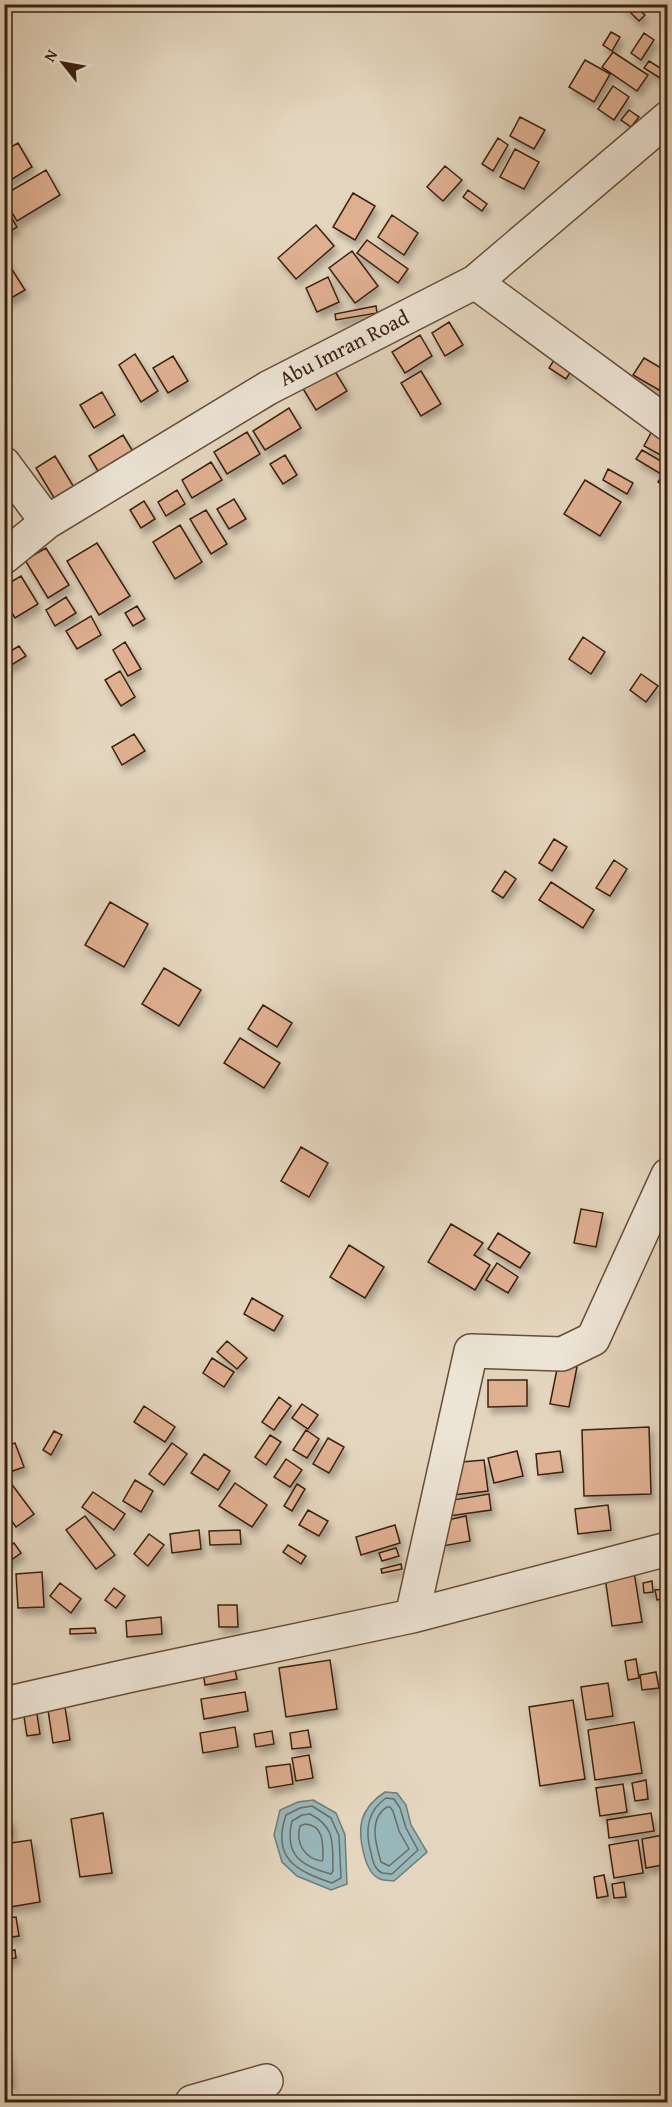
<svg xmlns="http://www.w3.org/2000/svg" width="672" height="2107" font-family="'Gentium Book Plus',serif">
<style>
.water{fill:#98b7ba;stroke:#737b75;stroke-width:1.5}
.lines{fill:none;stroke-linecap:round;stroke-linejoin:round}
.shore{stroke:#6a6c64;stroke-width:1.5}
.building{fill:#dfaf91;stroke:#3b210e;stroke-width:1.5;filter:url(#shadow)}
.street-casing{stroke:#654e3a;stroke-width:36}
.street{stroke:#ede4d5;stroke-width:33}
.labels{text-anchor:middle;stroke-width:5;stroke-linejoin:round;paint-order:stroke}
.street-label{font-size:21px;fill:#3b210e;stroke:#ede4d5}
</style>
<defs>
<filter id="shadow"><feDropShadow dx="3.5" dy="6" stdDeviation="3" flood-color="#0004"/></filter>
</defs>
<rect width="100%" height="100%" fill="#e4d6be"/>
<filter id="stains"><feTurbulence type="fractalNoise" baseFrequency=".00333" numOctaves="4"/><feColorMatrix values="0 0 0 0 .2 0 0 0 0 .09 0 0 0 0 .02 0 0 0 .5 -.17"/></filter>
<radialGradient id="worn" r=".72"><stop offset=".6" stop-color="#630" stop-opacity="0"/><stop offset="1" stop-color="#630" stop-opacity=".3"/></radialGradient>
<path class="water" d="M385,1792L397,1793L406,1805L411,1825L427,1852L394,1881C390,1880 384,1881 380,1879C364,1873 358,1835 362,1820C366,1807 374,1799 385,1792Z
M313,1800L336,1813L345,1835L347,1884L331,1890L297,1876L282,1862L274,1835L280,1810L298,1802Z"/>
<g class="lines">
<path class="shore" d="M386,1798L394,1799L400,1808L406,1828L418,1850L392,1874C391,1874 383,1873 382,1873C374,1869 373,1861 371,1853C365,1832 367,1811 386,1798Z
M312,1806L331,1818L339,1836L341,1878L332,1883C297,1871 271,1859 286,1815L300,1808Z
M387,1807H390L393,1811L399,1831L409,1849L389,1866L381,1862C376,1845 368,1819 387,1807Z
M310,1814C337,1828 332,1844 333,1871L331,1874C301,1866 284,1855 292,1821L302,1815Z
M305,1824C324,1825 323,1844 323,1859L322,1861C305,1859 295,1843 300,1826Z"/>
</g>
<path class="building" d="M622,4H632L645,15L639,21Z
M611,32L620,37L612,51L603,45Z
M644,33L654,40L641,60L631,53Z
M613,52L648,75L637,91L602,67Z
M585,60L610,74L594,102L569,87Z
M649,61L665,71L660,78L644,68Z
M613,86L629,97L614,120L598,109Z
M629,110L639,117L631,127L621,120Z
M520,117L545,130L534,149L510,136Z
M498,138L508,145L493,171L482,164Z
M18,143L32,167L4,184V151Z
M515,149L539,162L524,189L500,177Z
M445,166L462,180L443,201L427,187Z
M46,170L60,195L17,221L4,200V195Z
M468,190L487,204L482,211L463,197Z
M353,193L375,206L355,240L333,227Z
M4,205L17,227L4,235Z
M392,215L418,233L404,255L378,237Z
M316,225L334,246L296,279L278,258Z
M367,240L408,269L398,283L357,253Z
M352,251L378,286L355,303L329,268Z
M4,257L25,290L4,302Z
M328,277L339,302L317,312L306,288Z
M376,306L377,313L336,320L335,314Z
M449,322L463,345L445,356L432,333Z
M420,335L432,356L405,373L392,352Z
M135,354L158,391L141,402L119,365Z
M173,356L188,381L168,393L153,368Z
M644,358L668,372V377L659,390L633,375Z
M554,360L571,371L566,379L549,368Z
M333,368L347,391L316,410L302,387Z
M421,371L441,404L421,416L401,383Z
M102,392L115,415L94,428L80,405Z
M289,408L301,428L265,450L253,431Z
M653,429L668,437V459L644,446Z
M247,432L260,454L227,474L214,452Z
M123,435L135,455L101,476L89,456Z
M642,450L666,464L661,474L636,459Z
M285,455L297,475L283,484L270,464Z
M55,456L75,489L56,501L36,468Z
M211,462L222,480L192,498L182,480Z
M668,466V488L658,482Z
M608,469L633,483L627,494L603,480Z
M585,480L621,502L600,536L564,514Z
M177,490L185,504L166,516L158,502Z
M234,499L246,519L229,529L217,509Z
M144,501L155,519L141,528L130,510Z
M206,510L227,544L211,554L190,519Z
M180,525L202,562L175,579L153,542Z
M97,543L130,596L99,615L67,561Z
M46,548L69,585L48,598L25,560Z
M21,576L38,604L15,618L4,600V586Z
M66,597L76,613L55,626L46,610Z
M137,606L145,619L133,626L125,613Z
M91,616L101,635L77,649L66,631Z
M583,637L605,652L591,674L569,659Z
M125,642L141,669L128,676L113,650Z
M19,646L26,656L5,669L4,655Z
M120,671L135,697L121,706L105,680Z
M641,674L658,686L646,702L630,690Z
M134,734L145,751L122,765L112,747Z
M554,839L567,847L552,871L539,863Z
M614,860L627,869L610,896L596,888Z
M505,871L516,879L503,898L492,891Z
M551,882L594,910L583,928L539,900Z
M110,902L148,924L124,967L85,945Z
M164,968L201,990L179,1026L142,1004Z
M263,1005L292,1023L277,1047L248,1029Z
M240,1038L280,1063L264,1088L224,1063Z
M301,1147L328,1163L309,1197L281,1181Z
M581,1209L603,1213L596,1247L574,1243Z
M451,1224L483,1243L474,1255L490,1265L475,1290L428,1262Z
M498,1233L530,1253L520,1268L488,1249Z
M349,1245L384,1267L365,1298L330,1277Z
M497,1263L518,1277L508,1293L486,1280Z
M252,1298L283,1316L274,1331L244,1314Z
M227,1341L247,1358L237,1369L217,1352Z
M212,1358L234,1372L224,1387L203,1373Z
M558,1364L577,1367L569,1407L550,1404Z
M488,1380H527V1406L488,1407Z
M279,1397L291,1406L274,1430L262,1422Z
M302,1404L318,1415L308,1429L292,1418Z
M144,1406L175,1427L165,1442L134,1422Z
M649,1427L651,1494L584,1496L582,1430Z
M306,1430L319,1439L307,1458L293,1450Z
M54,1431L62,1435L51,1455L43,1450Z
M270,1435L281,1442L266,1465L255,1457Z
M328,1438L344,1447L329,1473L313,1464Z
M15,1443L24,1467L7,1473L4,1466V1447Z
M172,1443L187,1454L164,1485L149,1474Z
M517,1451L523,1476L494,1483L488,1458Z
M560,1451L563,1472L538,1475L536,1454Z
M204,1454L230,1471L218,1490L191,1473Z
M286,1459L302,1470L290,1487L274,1477Z
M484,1460L488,1491L453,1495L450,1463Z
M4,1474L34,1514L16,1527L4,1510Z
M135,1480L153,1491L141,1512L123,1501Z
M235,1483L267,1505L252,1527L219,1506Z
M297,1484L305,1489L292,1511L284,1506Z
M93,1492L125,1514L114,1530L82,1507Z
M489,1494L491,1510L449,1516L447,1501Z
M608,1505L611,1530L578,1534L575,1509Z
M308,1510L328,1521L319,1536L299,1525Z
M85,1516L115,1555L96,1569L66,1530Z
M466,1516L470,1541L443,1546L438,1522Z
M395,1525L400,1543L361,1555L356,1537Z
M199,1530L201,1549L172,1553L170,1534Z
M240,1530L241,1544L210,1545L209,1531Z
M149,1534L164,1545L148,1566L134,1554Z
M14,1543L21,1553L4,1565V1549Z
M288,1545L306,1556L301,1564L283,1552Z
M396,1548L399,1556L382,1561L379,1553Z
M401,1564L402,1569L382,1573L381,1569Z
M42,1572L44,1607L18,1608L16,1574Z
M634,1572L642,1622L612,1626L605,1577Z
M652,1581L653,1592L644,1593L643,1583Z
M60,1583L81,1599L71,1613L50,1596Z
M114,1588L125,1596L116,1608L105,1600Z
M668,1589V1598L657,1600L655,1590Z
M218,1605H237L238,1627H219Z
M161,1617L162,1634L127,1637L126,1621Z
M95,1628L96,1633L70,1634V1629Z
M636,1659L639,1678L628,1680L625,1661Z
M330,1660L337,1709L286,1717L279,1668Z
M234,1666L237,1679L205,1685L203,1671Z
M656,1672L659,1688L642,1690L640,1675Z
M608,1683L613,1716L586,1720L581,1687Z
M245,1692L248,1711L204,1719L201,1699Z
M573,1700L585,1779L540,1786L529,1707Z
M65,1707L70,1740L53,1743L48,1710Z
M36,1708L40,1734L27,1736L23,1710Z
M634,1722L642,1773L595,1780L588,1730Z
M235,1727L238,1747L203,1753L200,1733Z
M308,1730L311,1747L292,1749L290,1733Z
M272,1731L274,1744L256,1747L254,1734Z
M309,1755L313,1778L296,1781L292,1758Z
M290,1764L293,1784L269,1788L266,1767Z
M646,1780L648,1799L635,1801L632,1783Z
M623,1784L627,1812L600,1816L596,1788Z
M103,1813L112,1873L80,1877L71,1819Z
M651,1813L654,1831L609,1838L607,1820Z
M10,1818L12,1835L4,1836V1819Z
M663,1835L668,1864L646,1868L642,1839Z
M31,1840L40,1902L4,1908V1844Z
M638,1840L643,1873L614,1878L609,1845Z
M604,1875L608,1896L597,1898L594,1877Z
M624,1882L626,1897L614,1898L612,1884Z
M16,1917L19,1936L4,1938V1918Z
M15,1950L16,1958L4,1960V1952Z
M4,2049H7L12,2083L4,2084Z"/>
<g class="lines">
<g class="street-casing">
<path id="street" d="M475,282L668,424
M4,464L47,522
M4,557L47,522L268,388L475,282L668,118
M412,1616L471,1351L562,1354L593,1339L668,1175
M4,1704L132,1675L412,1616L668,1549
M192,2102L266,2081"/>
</g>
<use href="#street" class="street"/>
</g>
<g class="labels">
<g class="street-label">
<text transform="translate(344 348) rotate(-27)" y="7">Abu Imran Road</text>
</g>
</g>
<rect width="672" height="2107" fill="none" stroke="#e4d6be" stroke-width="24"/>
<rect x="6" y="6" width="660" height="2095" fill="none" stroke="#3b210e" stroke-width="3"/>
<rect x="12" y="12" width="648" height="2083" fill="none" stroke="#3b210e" stroke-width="1.5"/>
<g transform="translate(63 63) rotate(301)" stroke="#ede4d5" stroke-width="4.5" paint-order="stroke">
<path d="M0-4.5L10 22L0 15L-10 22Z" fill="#3b210e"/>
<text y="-9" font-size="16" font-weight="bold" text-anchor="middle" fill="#3b210e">N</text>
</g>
<rect width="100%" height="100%" filter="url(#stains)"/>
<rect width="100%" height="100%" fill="url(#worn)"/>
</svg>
